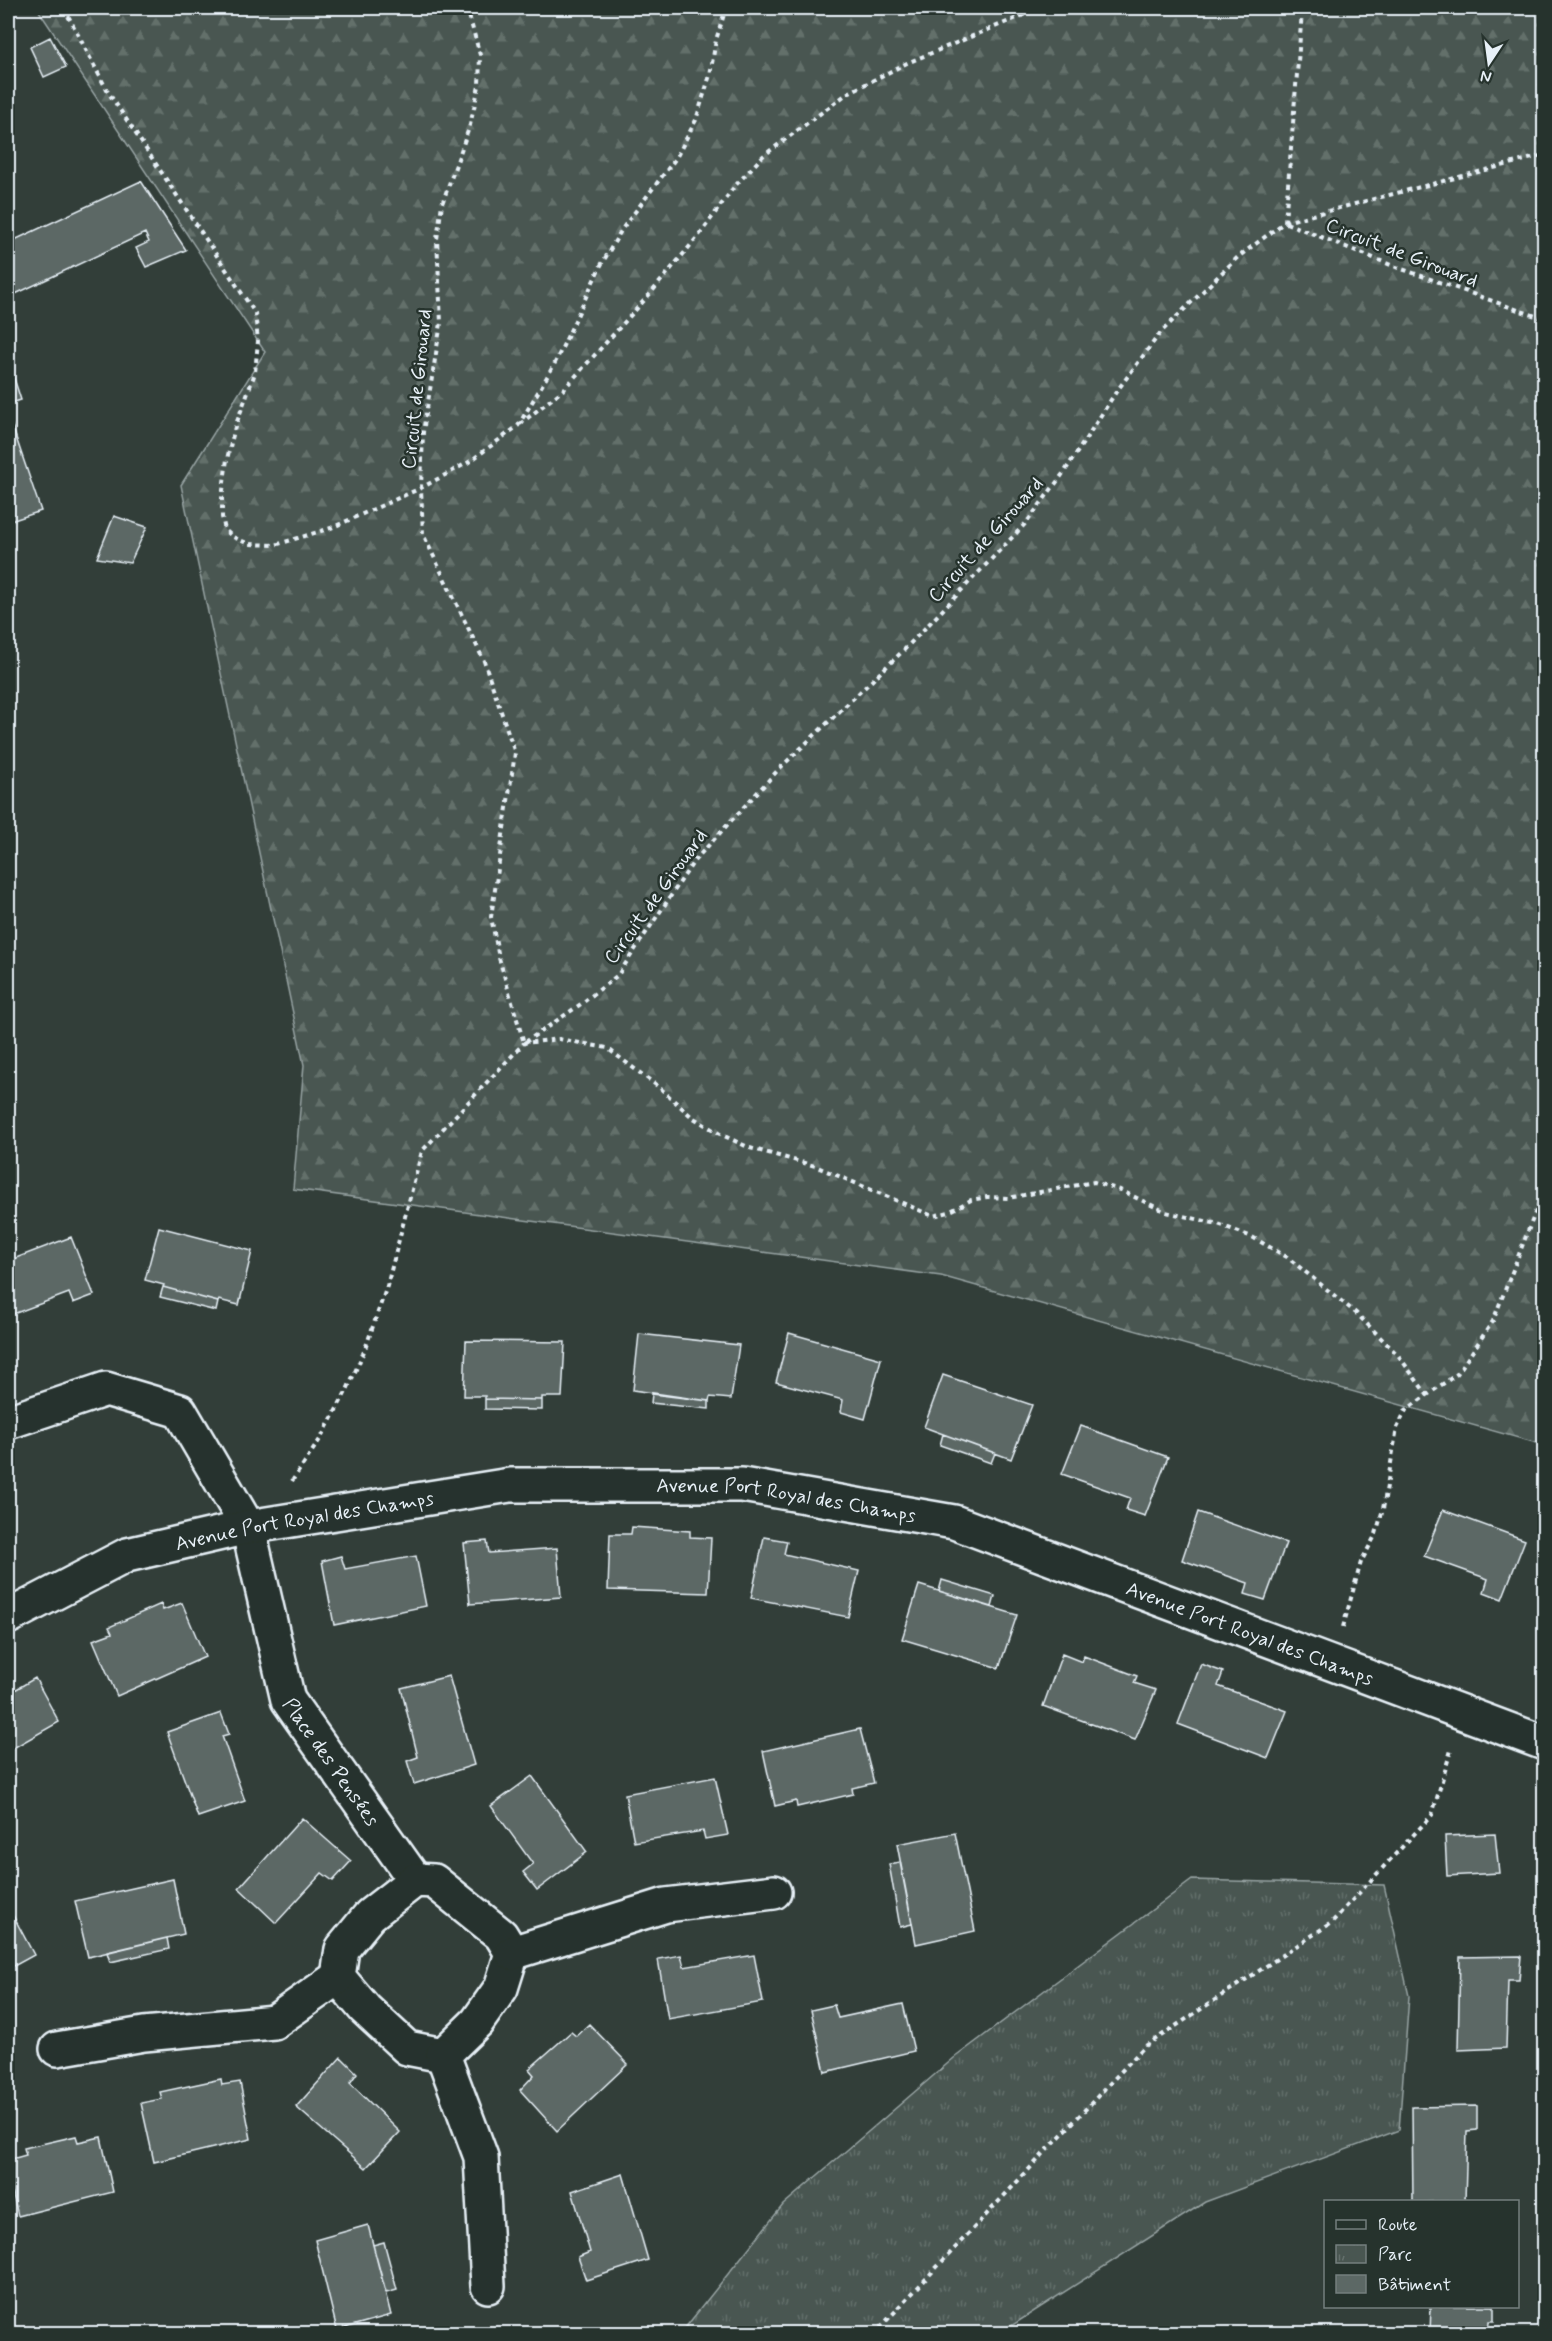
<svg xmlns="http://www.w3.org/2000/svg" width="1552" height="2341" font-family="Mynerve,sans-serif">
<style>
.forest{fill:url(#forest-firs);stroke:#98a4a4;stroke-width:1.5}
.park{fill:url(#park-tufts);stroke:#98a4a4;stroke-width:1.5}
.building{fill:#5c6865;stroke:#e8f1f8;stroke-width:1.5}
.lines{fill:none;stroke-linecap:round;stroke-linejoin:round}
.street-casing{stroke:#e8f1f8;stroke-width:38}
.path{stroke:#e8f1f8;stroke-width:4;stroke-dasharray:4.5 4.5;stroke-linecap:butt}
.street{stroke:#26332d;stroke-width:33}
.labels{text-anchor:middle;stroke-width:5;stroke-linejoin:round;paint-order:stroke}
.street-label{font-size:20px;fill:#e8f1f8;stroke:#26332d}
</style>
<defs>
<pattern id="forest-firs" width="22" height="20" patternUnits="userSpaceOnUse" patternTransform="scale(1.5)"><rect width="22" height="20" fill="#495651"/><path d="M5 1l3.5 6h-7zM16 11l3.5 6h-7z" fill="#636f6b"/></pattern>
<pattern id="park-tufts" width="24" height="20" patternUnits="userSpaceOnUse" patternTransform="scale(1.5)"><rect width="24" height="20" fill="#495651"/><path d="M3 7l-1-3M5 7V3M7 7l1-3M15 17l-1-3M17 17v-4M19 17l1-3" fill="none" stroke="#636f6b"/></pattern>
</defs>
<rect width="100%" height="100%" fill="#323e39"/>
<filter id="ink" filterUnits="userSpaceOnUse"><feTurbulence type="fractalNoise" baseFrequency=".0167" numOctaves="2"/><feDisplacementMap in="SourceGraphic" scale="12" xChannelSelector="R" yChannelSelector="G"/><feConvolveMatrix kernelMatrix="1 2 1 2 8 2 1 2 1" color-interpolation-filters="sRGB"/></filter>
<g filter="url(#ink)">
<path class="forest" d="M37,8H1544V1445L941,1276L293,1189L304,1065L181,485L265,352Z"/>
<path class="park" d="M1192,1880L1384,1885L1409,1996L1399,2130L1205,2202L1000,2333H681L783,2205L954,2058Z"/>
<path class="building" d="M50,37L66,67L44,77L30,47Z
M141,181L186,250L146,267L136,248L149,242L145,233L9,297L8,243Z
M10,366L21,400L8,404V367Z
M8,414L41,511L8,522Z
M114,516L147,527L130,563L97,558Z
M159,1227L252,1251L239,1305L219,1300L218,1302L163,1287L164,1285L145,1280Z
M71,1237L94,1295L73,1303L69,1293L8,1316V1261Z
M163,1287L218,1302L216,1311L160,1297Z
M789,1333L881,1359L865,1419L841,1412L843,1400L776,1382Z
M639,1334L739,1345L731,1399L710,1397L709,1401L633,1390Z
M466,1341L565,1342L562,1397H542V1400L485,1399V1396H464Z
M943,1375L1032,1405L1011,1459L924,1427Z
M652,1394L709,1401V1409L651,1403Z
M485,1399L542,1400V1410L485,1409Z
M1081,1426L1168,1457L1145,1516L1126,1510L1130,1498L1062,1474Z
M943,1434L995,1453L991,1463L940,1445Z
M1443,1510L1525,1540L1502,1599L1484,1592L1488,1579L1424,1556Z
M1198,1512L1286,1543L1265,1600L1245,1594L1248,1583L1182,1560Z
M632,1527L690,1531V1537L711,1538L708,1593L608,1590L610,1534H631Z
M764,1537L787,1541L784,1554L859,1571L848,1617L751,1598Z
M487,1541L489,1553L557,1548L561,1597L470,1604L464,1543Z
M341,1556L345,1569L416,1556L426,1606L334,1625L322,1561Z
M942,1580L995,1596L992,1607L939,1591Z
M919,1585L1017,1615L999,1668L902,1639Z
M182,1603L205,1657L117,1696L93,1640L112,1633L109,1627L161,1604L163,1610Z
M1062,1654L1082,1662L1084,1656L1137,1676L1134,1683L1156,1690L1135,1740L1043,1706Z
M1201,1664L1223,1672L1218,1686L1287,1711L1268,1758L1178,1724Z
M449,1676L474,1765L414,1784L407,1761L418,1757L401,1688Z
M35,1678L59,1722L8,1751V1694Z
M221,1713L229,1734L222,1736L245,1801L198,1817L167,1732Z
M860,1729L874,1783L852,1788L853,1794L797,1807L796,1801L775,1806L763,1751Z
M532,1776L587,1852L537,1890L523,1872L533,1864L491,1806Z
M715,1777L728,1835L705,1839L703,1831L634,1842L625,1794Z
M302,1818L351,1861L333,1881L322,1873L276,1923L239,1888Z
M955,1833L975,1931L916,1944L897,1844Z
M1495,1834L1499,1873L1447,1876L1445,1836Z
M900,1862L912,1924L900,1927L889,1864Z
M173,1879L184,1934L88,1957L75,1901Z
M8,1906L34,1955L14,1966L8,1953Z
M167,1938L169,1949L110,1962L107,1952Z
M681,1955L684,1967L754,1955L763,2002L668,2019L658,1959Z
M1521,1956L1519,1980H1508L1506,2048L1458,2050L1460,1957Z
M903,2004L914,2051L825,2072L811,2010L834,2005L838,2018Z
M589,2024L628,2064L557,2131L520,2090L534,2075L529,2069L571,2032L576,2036Z
M341,2057L357,2073L350,2083L400,2132L366,2168L296,2107Z
M221,2079L222,2085L240,2082L251,2139L154,2162L141,2103L162,2099L160,2092Z
M1477,2106V2130L1467,2131L1465,2201L1413,2202L1412,2107Z
M76,2136L78,2142L101,2137L113,2192L18,2216L8,2173V2160L26,2155L24,2148Z
M623,2174L648,2260L586,2280L578,2257L590,2252L572,2191Z
M368,2225L391,2315L337,2330L315,2240Z
M384,2242L397,2290L386,2293L373,2245Z
M1431,2306H1494V2321H1489L1488,2334H1430Z"/>
<g class="lines">
<g class="street-casing">
<g id="street">
<path id="s1" d="M8,1422L106,1389L180,1411L248,1527L288,1700L415,1880"/>
<path id="s2" d="M8,1617L127,1555L248,1527L510,1485H742L954,1522L1544,1743"/>
<path d="M415,1880L434,1881L501,1935L512,1953L501,1988L477,2022L443,2055L407,2048L365,2009L338,1977L342,1949L370,1915Z"/>
<path d="M512,1953L666,1905L774,1892"/>
<path d="M57,2049L144,2034L274,2022L338,1977"/>
<path d="M443,2055L481,2157L488,2286"/>
</g>
</g>
<path class="path" d="M64,8L108,92L255,313L258,341L255,373L235,427L227,459L222,498V517L225,530L233,537L249,544L275,545L331,528L421,488L469,462L518,426L554,365L600,267L622,229L676,158L696,120L710,75L716,40L726,8
M467,8L480,55L479,86L470,125L442,204L437,239L441,323L423,432L421,488L423,534L484,661L515,753L491,917L499,958L524,1043L581,1004L618,975L694,861L779,769L904,650L1027,522L1065,471L1116,392L1161,332L1238,257L1285,222L1544,155
M1285,222L1302,12L1304,8
M1286,223L1396,267L1544,319
M520,424L563,390L650,294L700,234L734,187L763,156L848,93L907,63L1041,8
M292,1481L321,1438L347,1390L365,1349L387,1286L422,1151L524,1043L559,1039L607,1048L660,1088L692,1117L720,1134L750,1148L815,1166L933,1216L949,1212L971,1200L987,1197L1008,1198L1094,1182L1120,1190L1166,1212L1218,1224L1252,1237L1287,1257L1356,1313L1398,1355L1428,1396
M1343,1627L1361,1562L1376,1534L1383,1509L1397,1428L1406,1410L1457,1374L1493,1321L1544,1190
M874,2334L1144,2047L1331,1923L1432,1815L1451,1750"/>
<use href="#street" class="street"/>
</g>
</g>
<g class="labels">
<g class="street-label">
<text transform="translate(1402 252) rotate(21)" y="7">Circuit de Girouard</text>
<text transform="translate(416 389) rotate(-84)" y="7">Circuit de Girouard</text>
<text transform="translate(985 539) rotate(-48)" y="7">Circuit de Girouard</text>
<text transform="translate(655 896) rotate(-54)" y="7">Circuit de Girouard</text>
<text dy="7" stroke="none"><textPath href="#s2" startOffset="801">Avenue Port Royal des Champs</textPath></text>
<text dy="7" stroke="none"><textPath href="#s2" startOffset="315">Avenue Port Royal des Champs</textPath></text>
<text dy="7" stroke="none"><textPath href="#s2" startOffset="1287">Avenue Port Royal des Champs</textPath></text>
<text dy="7" stroke="none"><textPath href="#s1" startOffset="568">Place des Pensées</textPath></text>
</g>
</g>
<rect width="1552" height="2341" fill="none" stroke="#26332d" stroke-width="30"/>
<rect x="15" y="15" width="1522" height="2311" fill="none" stroke="#e8f1f8" stroke-width="2" filter="url(#ink)"/>
<rect x="1324" y="2200" width="195" height="108" fill="#26332d" stroke="#747f7e" stroke-width="1.5"/>
<rect x="1336" y="2220" width="30" height="9" fill="#26332d" stroke="#747f7e" stroke-width="1.5"/>
<text x="1378" y="2230" font-size="18" fill="#e8f1f8">Route</text>
<rect x="1336" y="2245" width="30" height="18" fill="url(#park-tufts)" stroke="#747f7e" stroke-width="1.5"/>
<text x="1378" y="2260" font-size="18" fill="#e8f1f8">Parc</text>
<rect x="1336" y="2275" width="30" height="18" fill="#5c6865" stroke="#747f7e" stroke-width="1.5"/>
<text x="1378" y="2290" font-size="18" fill="#e8f1f8">Bâtiment</text>
<g transform="translate(1489 63) rotate(193)" stroke="#26332d" stroke-width="4.5" paint-order="stroke">
<path d="M0-4.5L10 22L0 15L-10 22Z" fill="#e8f1f8"/>
<text y="-9" font-size="16" font-weight="bold" text-anchor="middle" fill="#e8f1f8">N</text>
</g>
</svg>
